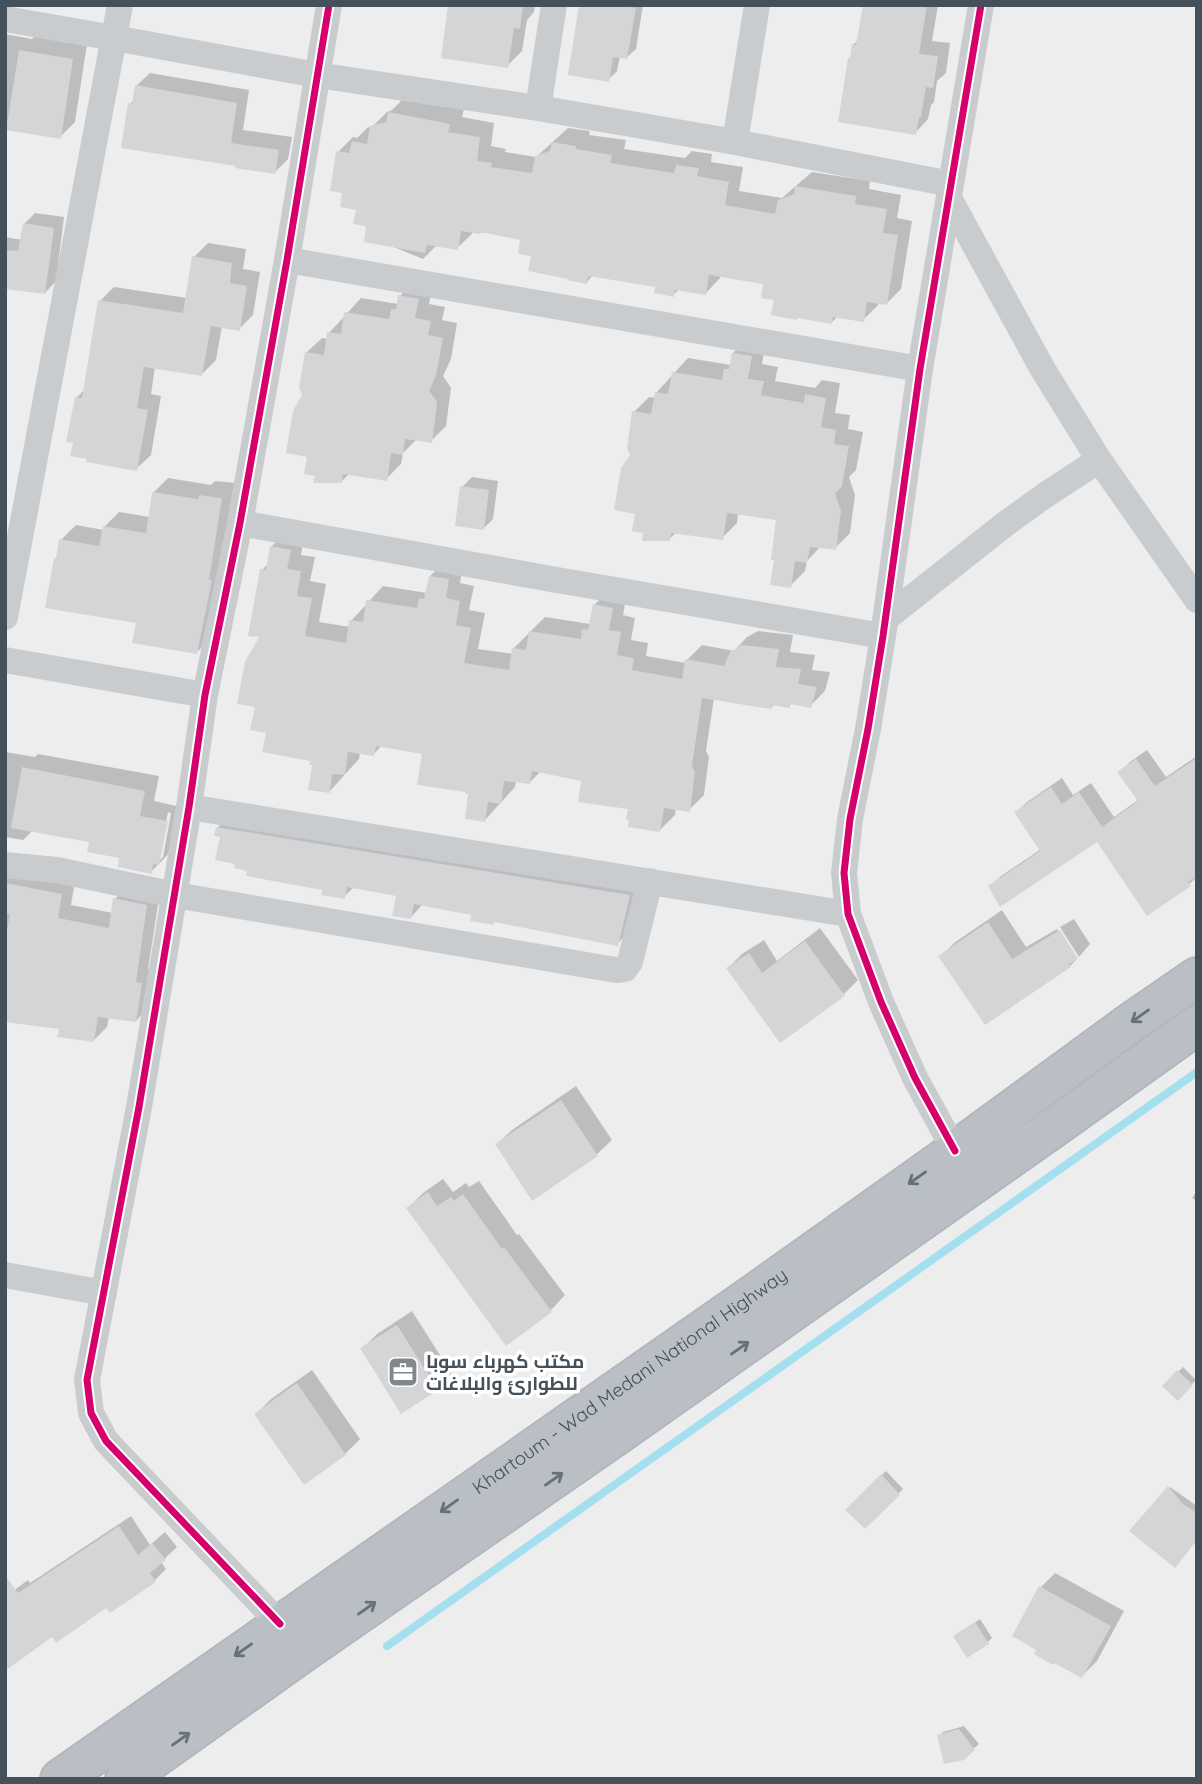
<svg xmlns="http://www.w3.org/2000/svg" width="1202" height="1784" font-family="Quicksand,Cairo,sans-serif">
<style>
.shadow{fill:#0003;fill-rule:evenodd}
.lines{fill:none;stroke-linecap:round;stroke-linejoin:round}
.stream{stroke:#a3dfee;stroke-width:8}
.building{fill:#d5d5d7}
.highway-casing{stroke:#b2b7bd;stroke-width:42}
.minor{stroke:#c9ccce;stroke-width:26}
.highway{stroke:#b9bfc4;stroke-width:38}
.cycleway-casing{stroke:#fff;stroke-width:11}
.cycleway{stroke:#d6006c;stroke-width:7}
.oneway{stroke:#67717a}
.labels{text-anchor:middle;stroke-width:7;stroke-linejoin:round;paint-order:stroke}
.poi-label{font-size:19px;font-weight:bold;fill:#44505a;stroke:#fff;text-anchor:start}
.street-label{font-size:19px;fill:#44505a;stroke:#fff}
</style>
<rect width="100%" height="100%" fill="#eeeded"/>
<path class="shadow" d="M450,5H535L534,12L527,20L522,51L507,66Z
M581,5H643L636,49L627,57L620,56L617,71L608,80Z
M865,5H938L932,41L950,43L946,73L937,81L934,102L931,105L928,119L915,133L853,45L859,39Z
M5,34L32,39L35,36L87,44L75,122L60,137L5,125Z
M150,73L249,90L243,130L292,137L288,159L275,172L238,165L130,104L135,99L136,86Z
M404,98L464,109L462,117L494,123L491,146L506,149L505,152L536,157L568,128L590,131L589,135L626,140L624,149L685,158L692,151L712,154L711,162L743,167L739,191L782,198L812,172L870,181L869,189L901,195L897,218L912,221L901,289L886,304L879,302L878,305L863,320L838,316L832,322L776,298L765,282L721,275L720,278L706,293L680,289L673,295L657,285L593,275L587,282L533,254L522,238L472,231V234L457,248L437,245L423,259L389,245L368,225L344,191L338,152L353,137L357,138L368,127L371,128L387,112L392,110Z
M35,213L64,217L56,281L45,293L5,287V237L22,240L24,224Z
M208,243L246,249L243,269L260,272L253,315L239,329L222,326L216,360L202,374L155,367L151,394L161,396L151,455L136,469L75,442L76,398L86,388L100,301L114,287L187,298L194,257Z
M415,281L433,284L429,304L445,307L442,320L457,323L451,359L443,376L451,388L446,426L431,441L417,439L403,453L401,464L386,479L349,474L341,482L317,475L309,456L304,395L307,352L322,338L328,339L329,333L361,298L398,304L400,296Z
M748,338L766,342L762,364L778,367L775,381L815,388L822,380L840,383L835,413L850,415L848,429L863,432L856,470L849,477L855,495L850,533L835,548L821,546L807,561L805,571L790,586L778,518L738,513L737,523L722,538L677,532L669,539L645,532L637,513L632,456L634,412L649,397L655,398L656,393L688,358L731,365L733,353Z
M472,477L498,481L493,519L483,529L462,487Z
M168,478L211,485L215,481L235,483L212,637L197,652L138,621L59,555L61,540L76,525L104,530V527L119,512L150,517L153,493Z
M286,532L304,536L301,555L315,557L310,581L326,584L319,622L350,627L351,621L383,586L427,593L430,576L445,562L463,564L460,583L474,586L469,610L485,613L478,649L513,654L514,648L545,617L590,624L594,605L609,590L627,593L623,615L635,618L631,640L648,643L646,656L686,663L687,660L702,645L734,651L747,637L758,631L793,635L790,652L815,655L812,670L830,672L825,691L810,706L793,702L789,706L774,704L771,708L714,698L706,751L709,757L704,795L689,810L676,808L675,815L660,830L630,807L583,780L541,771L530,782L516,781L515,787L485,820L470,793L424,753L382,745L374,754L360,752L359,759L329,792L312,760L268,731L257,706L262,636V570L269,563L271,547Z
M1147,750L1166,777L1197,756V877L1189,884L1097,840L990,887L1001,876L1041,849L1016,812L1027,802L1062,778L1073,795L1091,783L1114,817L1138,800L1120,772L1130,762Z
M5,752L35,757L38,754L159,776L154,801L181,807L173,849L151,872L91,841L33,830L23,840L5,837ZM168,812L171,813L163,857L158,862Z
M229,816L641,883L629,932L617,944L496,920L493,923L473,913L423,904L411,917L398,894L354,887L344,897L324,889L249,869L217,828Z
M5,875L75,881L71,905L113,913L115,899L128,885L160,892L148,969L155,970L149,1007L136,1021L109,1017L107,1027L94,1040L60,1028L5,1021Z
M1002,910L1026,947L1057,929L1076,960L1070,966L941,956L954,943Z
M1074,919L1090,944L1079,957L1060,927Z
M820,928L858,980L844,994L728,968L742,954L764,940L777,961Z
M576,1086L612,1140L597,1154L533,1198L497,1144L512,1130Z
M443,1179L453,1192L466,1183L469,1187L479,1181L517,1235L519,1234L565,1295L551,1310L408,1208L423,1193Z
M1197,1191V1201L1192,1198Z
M412,1311L452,1374L437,1389L362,1349L377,1334Z
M1183,1367L1196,1380L1178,1399L1164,1386Z
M312,1370L360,1439L345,1454L256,1414L271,1399Z
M886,1471L903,1489L865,1526L848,1510Z
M1170,1487L1197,1506V1526L1166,1492Z
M131,1516L150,1545L165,1532L177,1547L161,1562L166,1569L155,1580L52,1635L5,1597L28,1580L30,1583Z
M1055,1573L1124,1611L1097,1661L1082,1676L1041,1587Z
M980,1619L992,1638L988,1642L955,1636Z
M964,1726L979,1744L963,1758L939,1736L943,1732Z"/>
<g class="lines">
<path class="stream" d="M387,1646L1197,1072"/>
</g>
<path class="building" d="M448,5H523L520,29L514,28L508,68L441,58Z
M579,5H620L636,8L627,59L613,57L609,82L568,75Z
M863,5H927L919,54L938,56L933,88L926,87L921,117H919L916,135L838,122L848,58H850L852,44L856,45Z
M19,50L73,59L61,139L6,130Z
M135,85L237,103L231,143L279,150L275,174L235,168L236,166L121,148L128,103L132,104Z
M388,112L450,124L448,132L480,137L477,161L492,163L491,167L532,173L535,156L550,151L552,142L576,146V149L612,155L610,163L674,173L676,165L699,168L697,176L729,182L725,205L775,214L778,200L794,194L795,186L856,196L855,204L887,209L883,233L898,235L887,305L867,302L864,322L833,317L832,324L797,318V320L771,315L774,300L761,298L763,284L709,275L706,295L675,290L674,297L654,293L655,287L588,276L587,284L567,280L568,279L528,271L531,256L518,254L520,240L481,232L480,234L461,231L458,250L427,245L425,253L364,242L366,226L353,224L356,210L340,207L342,193L330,191L336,151L349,153L352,141L367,144L370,126L386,122Z
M23,223L54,228L45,294L5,289V250L18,251Z
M192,256L232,263L230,283L247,286L240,331L211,326L202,376L144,367L137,408L148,410L137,471L86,462L87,459L70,456L73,443L66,442L75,397L82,398L98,300L183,313Z
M398,295L419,299L415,318L431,321L428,335L443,338L436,375L429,391L436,400L437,404L432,443L405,439L403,455L391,453L387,481L343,474L342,483H313L315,476L304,474L307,457L286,453L293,411L302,395L299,387L305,352L324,355L327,332L341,334L344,312L389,319L391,309H396Z
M732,353L752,356L748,379L764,381L761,395L804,403L805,394L826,398L821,427L836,430L834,444L849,446L842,486L835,493L841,511L836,550L810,547L807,563L795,561L791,588L770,585L774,560H771L776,520L727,513L723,540L671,533L670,541H642L643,533L632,531L635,514L614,510L621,468L630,455L627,448L632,411L651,414L655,392L668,394L672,372L722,380L724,369H729Z
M460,486L489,490L484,530L455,526Z
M152,492L198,499L199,495L222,498L209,580H212L197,654L132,643L136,623L45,608L54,558H56L59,539L99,546L103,526L146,533Z
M270,546L291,550L287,569L301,571L297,596L312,598L305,636L346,643L349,620L363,622L366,600L417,608L419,598L424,599L429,576L449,579L446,598L460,601L456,625L471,628L464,663L509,670L512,648L526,650L529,631L581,639L582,629L588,630L593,604L613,608L609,630L621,632L617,655L634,658L632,670L682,679L685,659L724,666L730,652L742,645L779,649L776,667L801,669L798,684L817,687L811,708L790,704V708L771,705V709L702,698L692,766L695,772L690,812L664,808L660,832L628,827L629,820L626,819L628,809L578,802L581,781L532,771L530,784L504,781L501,804L488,802L485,822L465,819L468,794H465V792L417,785L422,754L376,746L374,756L348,752L345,775L332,774L330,793L308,790L312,765H309L310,761L262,752L266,733L250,730L255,707L237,704L245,662L259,637L248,636L260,569L266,570Z
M1197,758V876L1188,882L1191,886L1147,916L1097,842L1000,907L988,886L1040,851L1014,812L1051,787L1062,804L1079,792L1102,827L1138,801L1117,772L1136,759L1155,786Z
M22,767L145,791L140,816L168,821L159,865L153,864L152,874L118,867L119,858L87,852L89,842L11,828Z
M216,827L630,895L618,946L494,922V925L470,921L471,915L414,904L411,919L392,916L396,896L347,887L345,899L321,895L322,890L246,876L247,871L234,868L235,864L215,860L220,837L214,836Z
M5,883L62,894L58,918L109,928L113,898L147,905L136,982L142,983L136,1022L98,1017L94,1042L57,1037L59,1029L5,1022V940L10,914L5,913Z
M988,922L1012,959L1060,930L1078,959L1069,964L1071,967L985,1025L938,956Z
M805,941L845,996L780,1043L726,968L749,953L762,973Z
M561,1100L598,1156L532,1201L495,1144Z
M428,1192L437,1206L451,1197L454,1201L463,1194L502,1249L504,1247L552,1312L506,1346L406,1208Z
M397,1325L438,1390L401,1414L360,1348Z
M1177,1370L1193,1385L1178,1401L1162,1386Z
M297,1383L346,1455L304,1485L254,1414Z
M881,1474L900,1495L865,1529L845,1510Z
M1168,1486L1183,1504L1197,1513V1540L1175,1568L1129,1531Z
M119,1526L138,1555L152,1543L166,1560L150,1573L156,1582L110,1613L106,1608L56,1643L52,1637L5,1671V1575L18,1593Z
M1039,1586L1111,1626L1082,1678L1054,1663L1053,1665L1034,1654L1036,1650L1012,1636Z
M975,1622L989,1644L967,1658L953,1636Z
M959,1729L975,1750L964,1760L944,1764L937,1735Z"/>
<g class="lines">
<g class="highway-casing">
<g id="highway">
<path id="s1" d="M60,1779L754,1294L955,1151L1133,1021L1197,977"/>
<path d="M125,1779L305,1651L614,1437L1060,1123L1197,1025"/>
</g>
</g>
<path class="minor" d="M5,19L114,38L317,75L538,108L735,142L951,184
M538,108L554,5
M735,142L757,5
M949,198L1042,368L1099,460L1197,600
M287,260L920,369
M240,523L557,580L883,636
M5,617L120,5
M885,619L1004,525L1044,496L1099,460
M5,660L205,695
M189,807L848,914
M5,865L57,870L175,895L616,970L625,969L630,962L650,881
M955,1151L915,1078L881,1002L848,914L844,873L850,819L868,729L883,636L920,369L981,5
M5,1275L104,1293
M280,1624L106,1441L91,1413L87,1380L139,1107L189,807L205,695L240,523L287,260L329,5"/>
<use href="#highway" class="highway"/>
<g class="cycleway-casing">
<path id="cycleway" d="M955,1151L915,1078L881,1002L848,914L844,873L850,819L868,729L883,636L920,369L981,5
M280,1624L106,1441L91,1413L87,1380L139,1107L189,807L205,695L240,523L287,260L329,5"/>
</g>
<use href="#cycleway" class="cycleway"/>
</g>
<defs><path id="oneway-shaft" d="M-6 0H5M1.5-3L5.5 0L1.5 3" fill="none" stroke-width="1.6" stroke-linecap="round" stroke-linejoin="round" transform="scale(1.75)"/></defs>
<g class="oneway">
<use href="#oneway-shaft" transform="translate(1140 1016) rotate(145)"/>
<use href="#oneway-shaft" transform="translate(917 1178) rotate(145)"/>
<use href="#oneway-shaft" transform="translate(740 1348) rotate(-35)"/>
<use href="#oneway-shaft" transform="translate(554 1479) rotate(-35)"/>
<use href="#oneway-shaft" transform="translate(449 1506) rotate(145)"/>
<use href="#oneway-shaft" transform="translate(367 1608) rotate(-35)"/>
<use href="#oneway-shaft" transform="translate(243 1650) rotate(145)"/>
<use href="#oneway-shaft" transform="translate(181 1739) rotate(-35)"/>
</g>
<defs>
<g id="office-square" transform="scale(1.575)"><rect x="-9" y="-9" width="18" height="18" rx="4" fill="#80878d" stroke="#fff"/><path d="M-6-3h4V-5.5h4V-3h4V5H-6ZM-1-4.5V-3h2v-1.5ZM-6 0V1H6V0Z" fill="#fff"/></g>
</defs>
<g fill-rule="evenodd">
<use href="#office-square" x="403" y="1372"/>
</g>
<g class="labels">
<g class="poi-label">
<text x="426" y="1368">مكتب كهرباء سوبا<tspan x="426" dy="22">للطوارئ والبلاغات</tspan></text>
</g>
<g class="street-label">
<text dy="7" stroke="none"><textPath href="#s1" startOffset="695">Khartoum - Wad Medani National Highway</textPath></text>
</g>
</g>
<rect width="1202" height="1784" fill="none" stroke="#44505a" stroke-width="14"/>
</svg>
